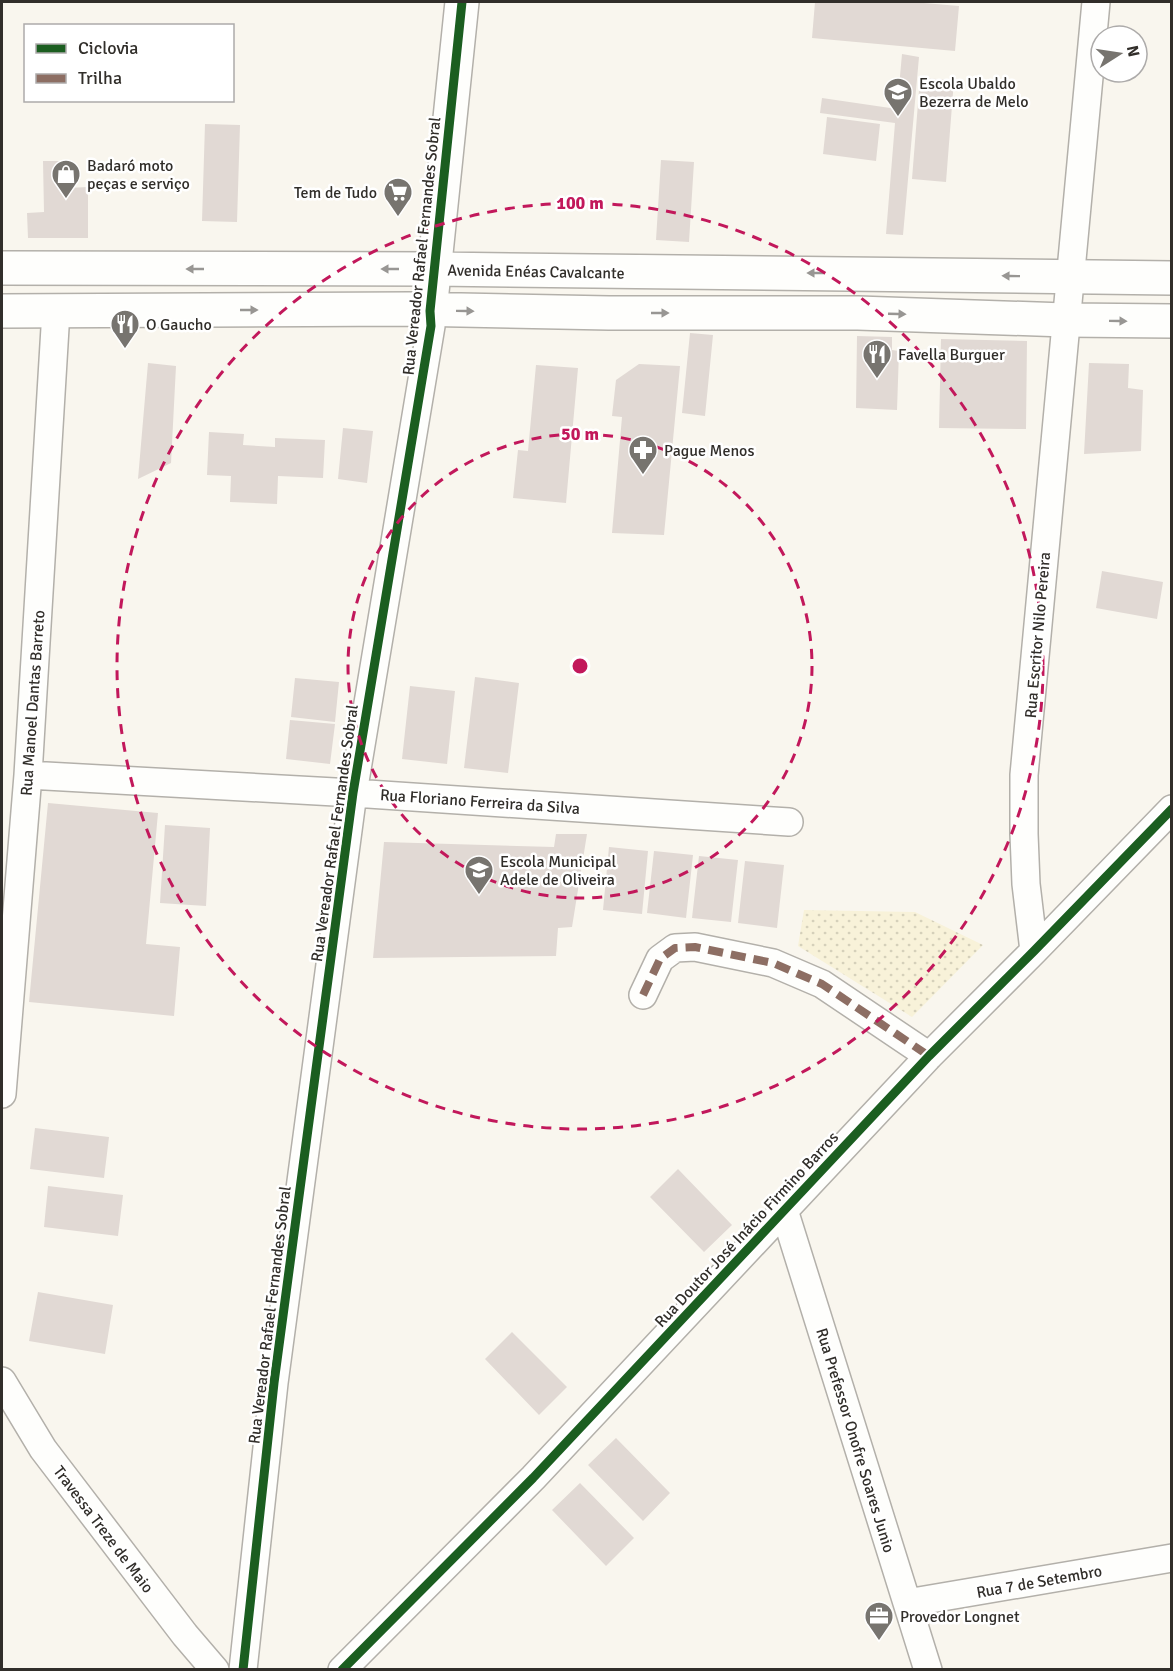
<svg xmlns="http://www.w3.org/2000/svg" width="1173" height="1671" font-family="Signika,sans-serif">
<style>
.sand{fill:url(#sand-dots)}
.building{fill:#e1d9d4}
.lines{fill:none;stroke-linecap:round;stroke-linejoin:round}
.street-casing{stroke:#b3b0aa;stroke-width:30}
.secondary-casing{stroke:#b3b0aa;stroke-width:36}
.street{stroke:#fefefc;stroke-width:27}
.secondary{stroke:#fefefc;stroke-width:33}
.quiet{stroke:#8d6e63;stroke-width:8;stroke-dasharray:15 8;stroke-linecap:butt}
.cycleway-casing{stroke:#fff;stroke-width:13}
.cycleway{stroke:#1b5e20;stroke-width:9}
.oneway{fill:#989693}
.ring{fill:none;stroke:#c2185b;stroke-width:3;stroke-dasharray:10 8}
.labels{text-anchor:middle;stroke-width:5;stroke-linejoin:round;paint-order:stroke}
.poi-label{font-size:16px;fill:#312e2a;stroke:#fff;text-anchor:start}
.street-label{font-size:16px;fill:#312e2a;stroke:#fff}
.centre{fill:#c2185b;stroke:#fff;stroke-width:3}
.ring-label{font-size:18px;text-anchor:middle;font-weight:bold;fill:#c2185b;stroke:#fff;stroke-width:5;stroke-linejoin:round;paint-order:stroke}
</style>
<defs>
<pattern id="sand-dots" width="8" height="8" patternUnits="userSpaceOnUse" patternTransform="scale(1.5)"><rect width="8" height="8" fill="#f8f2d9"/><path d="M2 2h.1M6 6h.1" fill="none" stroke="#d5d0ba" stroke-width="1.8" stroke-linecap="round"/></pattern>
</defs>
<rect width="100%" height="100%" fill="#f9f6ee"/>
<path class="sand" d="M804,910L915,912L983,945L912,1017L798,946Z"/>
<path class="building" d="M815,2H912L959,6L955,51L812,38Z
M902,54L919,57L903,235L886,234L895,123L820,113L822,98L897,109Z
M920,78L954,80L946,182L912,179Z
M827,117L880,124L876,161L823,154Z
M205,124L240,125L237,222L202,221Z
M661,160L694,162L689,242L656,240Z
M43,161H68V188L88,187V238H28L27,213L44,212Z
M690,333L713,335L705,416L682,413Z
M857,336L892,337V350L899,351L897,410L856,408Z
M941,339L1027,341L1026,429L939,428Z
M148,363L176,366L171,463L138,479Z
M1089,363L1129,364L1128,388L1143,390L1141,451L1084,454Z
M639,364L680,366L664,535L612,533L622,417L612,416L616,380Z
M536,365L578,368L566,503L513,498L518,450L528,451Z
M343,428L373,431L367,483L338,479Z
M209,432L244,434L243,445L275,447V438L325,440L323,478L278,476L277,504L230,502L231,476L207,475Z
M1102,571L1163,582L1157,619L1096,608Z
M475,677L519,683L508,773L464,768Z
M295,678L339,682L335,722L291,717Z
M410,686L455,691L447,764L402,759Z
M290,720L335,724L330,764L286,759Z
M48,803L158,813L146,944L180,947L174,1016L29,1002Z
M165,825L210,828L206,906L160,903Z
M556,834H587L572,927L558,928L556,956L373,958L384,842L554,847Z
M609,847L648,851L642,914L603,910Z
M654,851L693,855L686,918L647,913Z
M699,856L738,860L731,922L692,918Z
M745,861L784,865L777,928L738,923Z
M35,1128L109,1137L104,1178L30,1169Z
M678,1169L732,1225L704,1252L650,1197Z
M48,1186L123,1195L118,1236L44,1227Z
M38,1292L113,1305L105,1354L29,1341Z
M512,1332L567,1387L539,1415L485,1359Z
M616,1438L670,1493L643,1521L588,1465Z
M580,1483L634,1538L606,1566L552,1510Z"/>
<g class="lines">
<g class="street-casing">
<path id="street" d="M28,775L353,793L789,822
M1034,951L1026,884L1024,834V775L1096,2
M643,995L660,959L675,948L695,947L773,963L822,984L929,1056
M2,1094L28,775L56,311
M784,1210L928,1670
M2,1381L43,1449L185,1635L215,1670
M907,1603L1172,1558
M243,1670L274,1383L353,793L431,326L430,311
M342,1670L533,1478L929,1056L1034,951L1172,809"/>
</g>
<g class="secondary-casing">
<path id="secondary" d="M2,268L435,269L1172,278
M432,292L462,2
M2,311L411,309L609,313H858L1065,320L1172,321"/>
</g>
<use href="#street" class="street"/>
<use href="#secondary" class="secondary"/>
<path class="quiet" d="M643,995L660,959L675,948L695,947L773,963L822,984L929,1056"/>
<g class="cycleway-casing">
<path id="cycleway" d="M243,1670L274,1383L353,793L431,326L430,311L462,2
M342,1670L533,1478L929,1056L1034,951L1172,809"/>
</g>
<use href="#cycleway" class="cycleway"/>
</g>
<defs><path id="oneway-solid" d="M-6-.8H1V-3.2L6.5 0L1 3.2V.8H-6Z" transform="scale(1.5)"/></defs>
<g class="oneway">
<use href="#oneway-solid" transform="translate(195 269) rotate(-180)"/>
<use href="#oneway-solid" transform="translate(390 269) rotate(-180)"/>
<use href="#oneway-solid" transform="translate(816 273) rotate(-180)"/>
<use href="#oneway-solid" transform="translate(1011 276) rotate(-179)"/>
<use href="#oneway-solid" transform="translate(249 310)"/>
<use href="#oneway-solid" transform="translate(465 311) rotate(1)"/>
<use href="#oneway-solid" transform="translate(660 313)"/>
<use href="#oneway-solid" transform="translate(897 314) rotate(2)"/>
<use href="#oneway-solid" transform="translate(1118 321) rotate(1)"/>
</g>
<g class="ring">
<circle cx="580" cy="666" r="232"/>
<circle cx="580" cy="666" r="463"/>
</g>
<defs>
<g id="school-pin" transform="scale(1.5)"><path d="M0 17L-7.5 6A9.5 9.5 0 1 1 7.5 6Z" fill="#77746f" stroke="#fff"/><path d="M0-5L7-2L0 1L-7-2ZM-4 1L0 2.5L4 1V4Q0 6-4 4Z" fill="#fff"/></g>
<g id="shop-pin" transform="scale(1.5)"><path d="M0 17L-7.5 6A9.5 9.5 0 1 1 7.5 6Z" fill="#77746f" stroke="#fff"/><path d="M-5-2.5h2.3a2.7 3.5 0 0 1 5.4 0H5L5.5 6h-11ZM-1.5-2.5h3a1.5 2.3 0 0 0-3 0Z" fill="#fff"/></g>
<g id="supermarket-pin" transform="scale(1.5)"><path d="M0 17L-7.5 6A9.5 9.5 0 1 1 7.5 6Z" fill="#77746f" stroke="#fff"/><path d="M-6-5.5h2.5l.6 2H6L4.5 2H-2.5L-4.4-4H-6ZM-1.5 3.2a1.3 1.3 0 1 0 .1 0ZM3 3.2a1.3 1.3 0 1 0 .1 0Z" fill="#fff"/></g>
<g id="restaurant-pin" transform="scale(1.5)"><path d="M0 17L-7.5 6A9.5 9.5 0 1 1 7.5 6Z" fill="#77746f" stroke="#fff"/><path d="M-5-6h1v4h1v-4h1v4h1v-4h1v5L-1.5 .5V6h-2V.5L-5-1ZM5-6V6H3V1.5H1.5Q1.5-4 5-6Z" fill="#fff"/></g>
<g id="pharmacy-pin" transform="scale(1.5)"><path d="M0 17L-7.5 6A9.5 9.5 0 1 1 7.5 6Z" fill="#77746f" stroke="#fff"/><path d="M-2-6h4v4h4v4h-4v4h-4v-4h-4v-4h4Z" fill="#fff"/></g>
<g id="office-pin" transform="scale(1.5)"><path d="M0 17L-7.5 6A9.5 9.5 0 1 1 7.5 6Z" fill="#77746f" stroke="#fff"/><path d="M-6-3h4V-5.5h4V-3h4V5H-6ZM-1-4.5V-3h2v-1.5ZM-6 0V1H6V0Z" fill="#fff"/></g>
</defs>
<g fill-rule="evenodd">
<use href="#school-pin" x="898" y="92"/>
<use href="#shop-pin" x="66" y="174"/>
<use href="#supermarket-pin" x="398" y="192"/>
<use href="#restaurant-pin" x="125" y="324"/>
<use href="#restaurant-pin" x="877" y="354"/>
<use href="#pharmacy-pin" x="643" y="450"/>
<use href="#school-pin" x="479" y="870"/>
<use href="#office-pin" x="879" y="1616"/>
</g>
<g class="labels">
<g class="poi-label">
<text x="919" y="89">Escola Ubaldo<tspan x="919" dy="18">Bezerra de Melo</tspan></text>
<text x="87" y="171">Badaró moto<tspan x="87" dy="18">peças e serviço</tspan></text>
<text x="377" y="198" text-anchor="end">Tem de Tudo</text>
<text x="146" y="330">O Gaucho</text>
<text x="898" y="360">Favella Burguer</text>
<text x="664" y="456">Pague Menos</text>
<text x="500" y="867">Escola Municipal<tspan x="500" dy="18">Adele de Oliveira</tspan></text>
<text x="900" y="1622">Provedor Longnet</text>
</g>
<g class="street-label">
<text transform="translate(421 246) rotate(-84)" y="6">Rua Vereador Rafael Fernandes Sobral</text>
<text transform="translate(536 271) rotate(1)" y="6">Avenida Enéas Cavalcante</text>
<text transform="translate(1037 635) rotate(-85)" y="6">Rua Escritor Nilo Pereira</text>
<text transform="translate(32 703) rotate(-86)" y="6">Rua Manoel Dantas Barreto</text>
<text transform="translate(480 801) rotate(4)" y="6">Rua Floriano Ferreira da Silva</text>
<text transform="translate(334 833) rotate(-82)" y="6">Rua Vereador Rafael Fernandes Sobral</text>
<text transform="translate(746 1229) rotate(-47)" y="6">Rua Doutor José Inácio Firmino Barros</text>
<text transform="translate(269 1315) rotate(-83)" y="6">Rua Vereador Rafael Fernandes Sobral</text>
<text transform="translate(856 1440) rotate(73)" y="6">Rua Prefessor Onofre Soares Junio</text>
<text transform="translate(104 1529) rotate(53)" y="6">Travessa Treze de Maio</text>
<text transform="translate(1039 1581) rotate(-10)" y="6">Rua 7 de Setembro</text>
</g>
</g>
<circle cx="580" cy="666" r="9" class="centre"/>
<g class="ring-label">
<text x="580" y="209">100 m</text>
<text x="580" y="440">50 m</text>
</g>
<rect width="1173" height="1671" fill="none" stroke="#312e2a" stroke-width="6"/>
<rect x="24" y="24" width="210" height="78" fill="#ffffff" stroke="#adabaa" stroke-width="1.5"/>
<rect x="36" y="44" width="30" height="9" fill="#1b5e20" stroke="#adabaa" stroke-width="1.5"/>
<text x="78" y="54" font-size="18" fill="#312e2a">Ciclovia</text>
<rect x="36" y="74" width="30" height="9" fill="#8d6e63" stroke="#adabaa" stroke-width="1.5"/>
<text x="78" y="84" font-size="18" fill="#312e2a">Trilha</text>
<g transform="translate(1119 54) rotate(78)"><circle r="28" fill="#ffffff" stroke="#adabaa" stroke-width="1.5"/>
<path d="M0-4.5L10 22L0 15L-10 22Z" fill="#77746f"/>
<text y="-9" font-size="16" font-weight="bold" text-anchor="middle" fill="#312e2a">N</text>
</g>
</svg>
